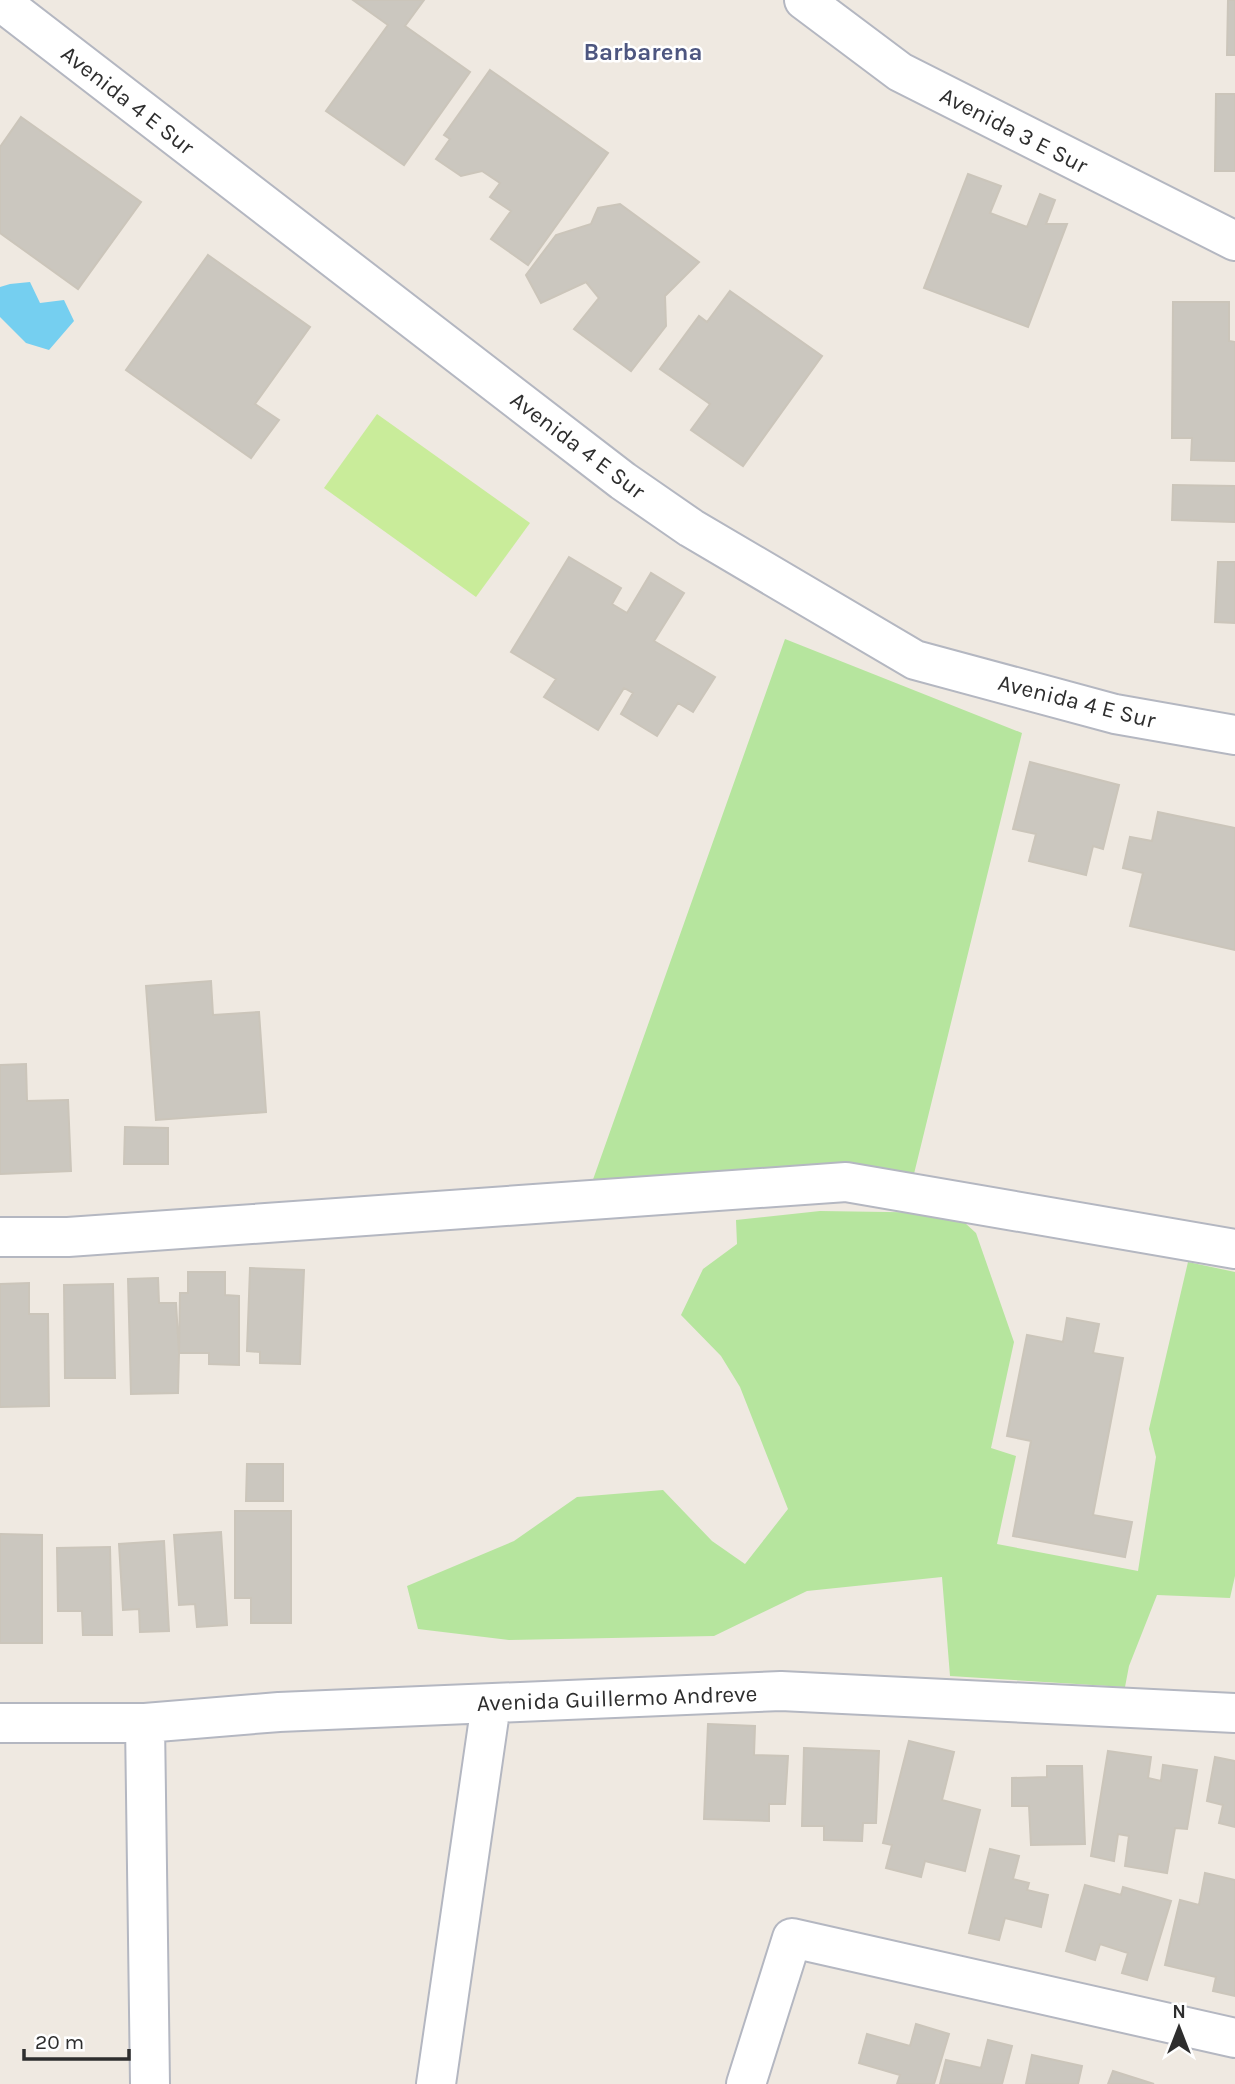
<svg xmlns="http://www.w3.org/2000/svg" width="1235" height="2084" font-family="Karla,sans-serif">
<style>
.green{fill:#b6e59e}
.pitch{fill:#c9ec9a}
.water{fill:#75cff0}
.building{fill:#cbc7bf;stroke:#cbc5ba;stroke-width:2}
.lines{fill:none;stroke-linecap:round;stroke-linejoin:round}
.minor-casing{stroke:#b4b7c1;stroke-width:42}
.minor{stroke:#fff;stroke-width:38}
.labels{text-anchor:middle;stroke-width:5;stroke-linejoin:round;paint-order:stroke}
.street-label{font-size:23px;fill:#2e2e2e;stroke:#fff}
.neighbourhood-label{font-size:24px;font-weight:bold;fill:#4d5680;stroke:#fff}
</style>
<rect width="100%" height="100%" fill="#efe9e1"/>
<path class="green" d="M785,639L1022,733L912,1182L590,1188Z
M820,1211L954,1213L976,1233L1014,1342L991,1448L1016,1456L997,1544L1138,1571L1156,1457L1149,1429L1188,1262L1235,1272V1576L1230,1598L1157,1595L1129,1666L1125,1687L950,1676L942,1577L807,1591L714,1636L509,1640L418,1629L407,1586L514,1541L577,1497L663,1490L712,1541L745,1564L788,1509L740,1387L721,1356L681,1315L703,1269L737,1244L736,1220Z"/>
<path class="pitch" d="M377,414L530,523L476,597L324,488Z"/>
<path class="water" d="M30,282L40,303L64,300L74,321L49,350L26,343L0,317V287L10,284Z"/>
<path class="building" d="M353,0H424L405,26L470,72L404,165L326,111L388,25Z
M1228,0H1235V55H1227Z
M490,70L608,153L528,265L491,239L511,211L490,197L500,183L482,171L461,176L436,159L450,139L444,135Z
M1216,94H1235V171H1215Z
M21,117L141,202L78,289L0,233V147Z
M968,174L1001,186L990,213L1027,227L1040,194L1055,200L1046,224H1067L1028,327L924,288Z
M620,204L699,262L665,296L666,326L631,371L574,329L599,298L586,282L541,303L526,275L556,235L591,224L598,208Z
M208,255L310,327L255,404L279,420L251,458L126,370Z
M730,291L822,356L743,466L691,430L710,404L660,369L699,316L707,322Z
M1173,302H1229V341L1235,342V461L1191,460L1192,438H1172Z
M1173,485L1235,486V522L1172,520Z
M569,557L621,588L612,604L627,613L651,573L684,593L654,641L715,677L693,712L678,703L657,736L621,714L633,693L624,688L598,730L544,697L556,679L511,652Z
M1218,562H1235V623L1215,622Z
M1030,762L1119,785L1103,849L1093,846L1086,875L1029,861L1036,834L1013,829Z
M1158,812L1235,828V950L1130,926L1143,873L1123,868L1130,837L1152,841Z
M211,981L213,1015L259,1012L266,1112L156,1120L146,986Z
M26,1064L27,1101L68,1100L71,1171L0,1174V1065Z
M125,1127L168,1128V1164H124Z
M250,1268L304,1270L300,1364L260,1363V1352L247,1351Z
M188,1272H225V1295L239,1296V1365L209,1364V1353H179L180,1293H188Z
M158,1278L159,1303H176L179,1353L178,1393L131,1394L128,1279Z
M29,1283V1314H48L49,1406L0,1407V1284Z
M113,1284L115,1378H65L64,1285Z
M1067,1318L1099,1324L1093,1353L1123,1358L1093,1515L1132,1522L1125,1557L1013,1536L1031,1441L1007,1436L1027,1335L1063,1342Z
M247,1464H283V1501H246Z
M235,1511H291V1623H251V1598H235Z
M221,1532L227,1625L197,1627L195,1604L179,1605L174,1535Z
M0,1534L42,1535V1643H0Z
M164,1541L169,1631L140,1632L139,1609L123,1610L119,1544Z
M110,1547L112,1635H83L82,1611H58L57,1548Z
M708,1724L755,1726L754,1755L788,1756L785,1804H769V1821L704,1819Z
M909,1741L954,1752L942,1800L980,1810L965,1871L925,1861L921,1877L886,1868L892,1845L883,1843Z
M804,1748L879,1751L876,1823H863L862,1841L824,1840V1826H802Z
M1108,1751L1151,1757L1148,1778L1161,1781L1163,1765L1197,1770L1187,1829L1175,1828L1167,1873L1125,1866L1129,1836L1118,1834L1114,1861L1091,1856Z
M1215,1757L1235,1761V1827L1219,1823L1223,1805L1207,1801Z
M1047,1766H1082L1085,1844L1031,1845L1029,1806H1012V1778L1047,1777Z
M990,1849L1019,1856L1013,1879L1029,1883L1027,1890L1048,1895L1041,1927L1005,1918L999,1940L969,1933Z
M1205,1873L1235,1880V1996L1213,1991L1216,1977L1165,1965L1180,1900L1199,1905Z
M1085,1885L1121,1895L1123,1887L1171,1901L1147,1980L1122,1973L1128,1953L1100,1944L1095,1960L1066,1951Z
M916,2024L949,2034L934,2084H897L900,2075L859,2063L867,2034L910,2046Z
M988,2040L1012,2046L1002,2084H940L946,2060L981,2068Z
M1032,2055L1082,2066L1078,2084H1026Z
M1113,2071L1154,2084H1108Z"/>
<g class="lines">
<g class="minor-casing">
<path id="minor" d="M804,0L900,72L1235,241
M0,1L623,481L691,528L915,660L1115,714L1235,735
M0,1237H68L846,1182L1235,1249
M0,1723H145L279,1712L781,1691L1235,1713
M145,1723L150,2084
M436,2084L491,1704
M746,2084L792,1938L1235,2038"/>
</g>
<use href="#minor" class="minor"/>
</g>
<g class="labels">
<g class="street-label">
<text transform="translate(128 100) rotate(38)" y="8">Avenida 4 E Sur</text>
<text transform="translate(1014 130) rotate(27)" y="8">Avenida 3 E Sur</text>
<text transform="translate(578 445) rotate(37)" y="8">Avenida 4 E Sur</text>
<text transform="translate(1077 701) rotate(14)" y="8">Avenida 4 E Sur</text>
<text transform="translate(617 1698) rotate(-2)" y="8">Avenida Guillermo Andreve</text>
</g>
<g class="neighbourhood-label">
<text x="643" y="60">Barbarena</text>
</g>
</g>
<g transform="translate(1179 2028)" stroke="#ffffff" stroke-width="5" paint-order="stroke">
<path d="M0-5L12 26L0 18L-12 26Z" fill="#2e2e2e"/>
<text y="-10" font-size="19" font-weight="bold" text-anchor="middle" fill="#2e2e2e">N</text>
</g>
<path d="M24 2049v10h105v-10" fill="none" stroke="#2e2e2e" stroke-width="3.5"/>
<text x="35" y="2049" font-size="21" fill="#2e2e2e" stroke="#ffffff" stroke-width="5" paint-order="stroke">20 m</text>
</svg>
